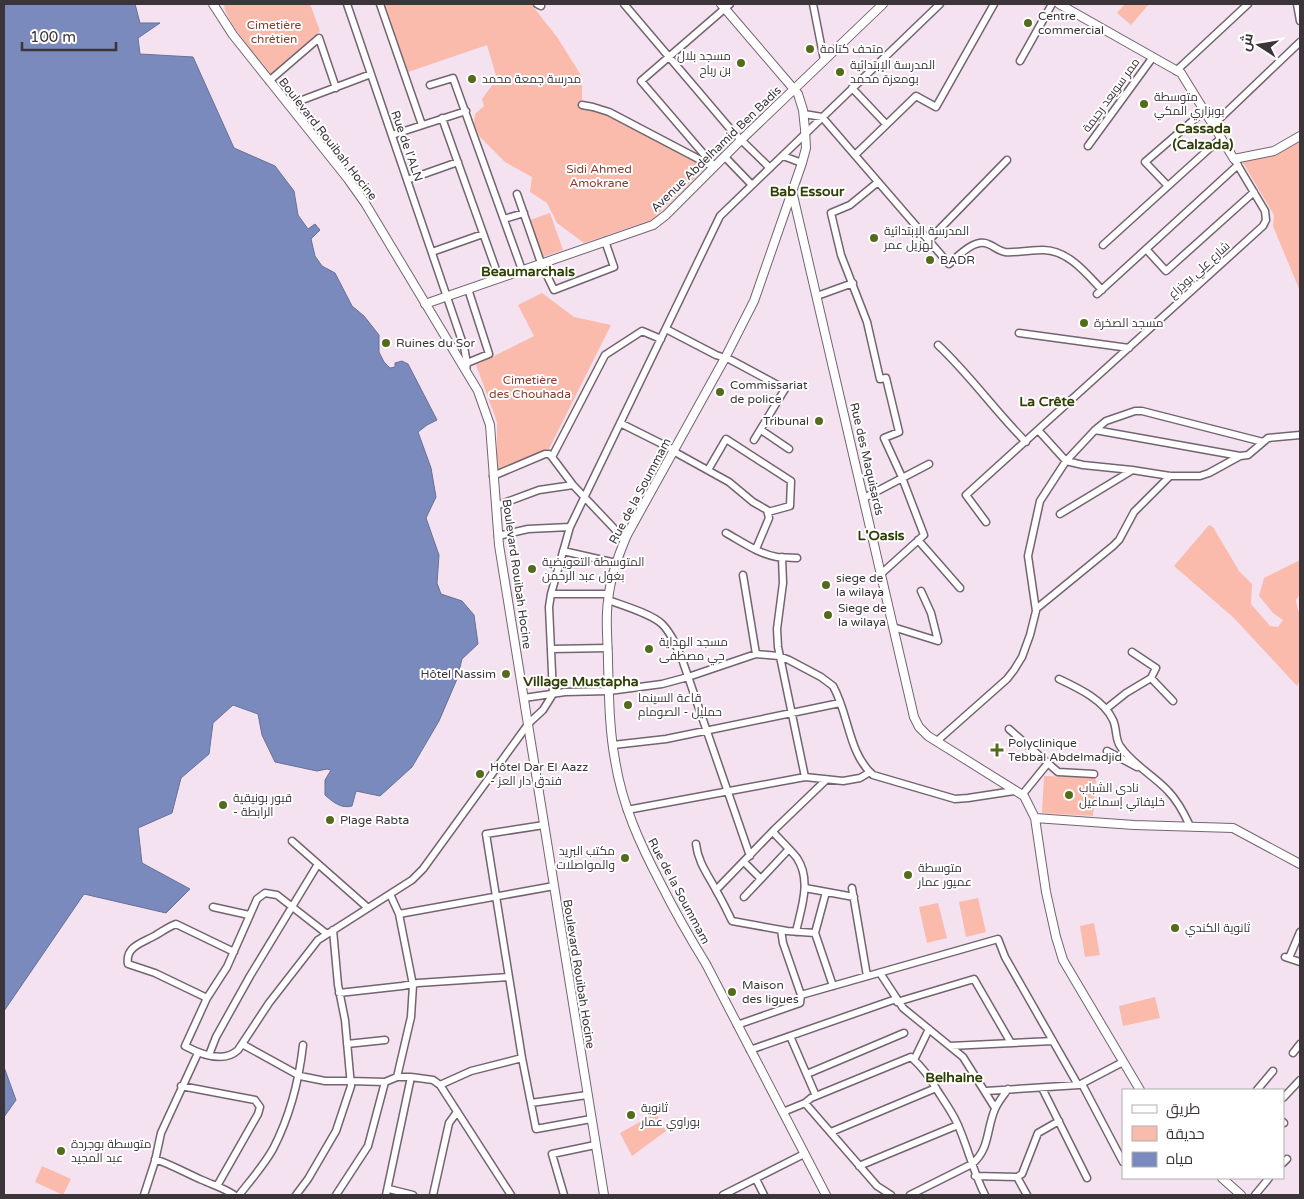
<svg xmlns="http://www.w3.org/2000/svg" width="1304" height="1199" font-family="'Varela Round',Cairo,sans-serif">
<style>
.green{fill:#fabaac}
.water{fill:#7b8abd;stroke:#687096}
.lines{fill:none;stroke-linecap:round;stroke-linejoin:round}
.minor-casing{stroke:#736470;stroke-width:9}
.major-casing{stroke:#736470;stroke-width:10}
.minor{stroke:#fff;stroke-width:6}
.major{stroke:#fff;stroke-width:8}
.poi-dot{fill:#546b1b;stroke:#fff;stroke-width:2}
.labels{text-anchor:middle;stroke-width:4;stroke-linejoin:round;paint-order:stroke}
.poi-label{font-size:12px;fill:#3b353a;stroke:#fff;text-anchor:start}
.park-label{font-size:12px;fill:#8a3d2d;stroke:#fff}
.street-label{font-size:12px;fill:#3b353a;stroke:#fff}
.neighbourhood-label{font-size:14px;font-weight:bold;fill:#2f3f06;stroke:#fff}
</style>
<rect width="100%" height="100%" fill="#f4e2f0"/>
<path class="green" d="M224,4H310L320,31L271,74C259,58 225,22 224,4Z
M385,4H531L557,37L582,77V108L607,115L697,162L702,171L652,220L584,243L557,223L547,203L530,192L532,177L505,162L480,137L474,124L475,114L484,106L482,99L497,79L487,45L408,72Z
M1125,4H1149L1131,25L1117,13Z
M1300,141V291L1273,226L1274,215L1242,161C1266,158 1280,155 1300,141Z
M550,213L563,250L543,257L530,220Z
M542,293L574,317L611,325L549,449L497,471V422L476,365L534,336L518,305Z
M1209,525L1213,527L1239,571L1252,584L1251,604L1270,626L1278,627L1283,620L1273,613L1259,596L1264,578L1298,561H1300V594L1296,600L1298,611L1300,612V679L1297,686L1234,618L1174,566Z
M1044,776L1096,778L1093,816L1042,813Z
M978,898L986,932L966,937L959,902Z
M938,903L947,938L927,943L919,907Z
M1094,923L1100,955L1085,957L1080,926Z
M1155,997L1160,1018L1123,1026L1119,1006Z
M656,1113L666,1131L632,1156L620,1133Z
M42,1166L71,1179L63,1195L35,1182Z"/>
<path class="water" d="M4,4H135L140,23H160L138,38L140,54L193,57L234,148L275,166L294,191L298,215L308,229L315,224L320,230L311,239L315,256L322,266L335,273L352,306L364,316L379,335V352L384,362L390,368L395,367V363L402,361L408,364L437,420L427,425L418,432L431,468L436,497L426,518L439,555L437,583L441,594L462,601L474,615L478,644L462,659L457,679L439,721L412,767L380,796L356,791L352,806C341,809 333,802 325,795V780L331,770L327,769L317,771L275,762L262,735L258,714L233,705L213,723L209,754L181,778L172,813L138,828L142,863L190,889L166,913L84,894L4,1011Z
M4,1067L16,1100L4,1117Z"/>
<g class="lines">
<g class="minor-casing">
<path id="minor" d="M347,4L464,347L467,363L466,371
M380,4L422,125
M537,4L541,6
M624,4L732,131L770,168
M813,4L824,60
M1297,4L1300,21
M1020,61L1052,4
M1176,71L1248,4
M269,81L319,38L336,88
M430,85L453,78L522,270
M852,88L886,124
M289,105L371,74
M582,105L593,107L609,112L710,165
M804,114L822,117L949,264C958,256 975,238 988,244C994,246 998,251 1005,252C1015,253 1032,250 1043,250C1068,250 1086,273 1102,290
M442,118L499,278
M1213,125L1300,42
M392,135L466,111
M1088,146L1153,57
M855,155L916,96L936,107L994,4
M724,156L752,185
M783,156L802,163
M714,166L641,81L730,4
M407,180L458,162
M878,182L850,205L831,213L841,255L867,322L880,379L886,378L899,432L884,438L901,475L924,535L882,573
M1168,186L1145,162L1204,111
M517,194L541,263L554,290L614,267L605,241
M504,219L524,213
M928,241L1007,160
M1103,245L1221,138
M1146,249L1166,271L1254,192
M432,252L483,234
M1097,294L1238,165
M817,296L853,283
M666,329L716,355L731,360L785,389L754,440
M1019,333L1129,348
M938,345C970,375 995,411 1026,442
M467,363L489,354L468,289
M620,423L674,450
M761,430L789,449
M1038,430L1066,461L1083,465L1132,470L1170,476H1200L1209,473L1240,456L1248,455L1268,438L1300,435
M1095,430L1240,456
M673,451L729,482L753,502L767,510L769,518L756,549
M552,457L605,355L642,331L661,339
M552,457L573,485L625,540
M708,470L726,439L791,481L790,506L768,512
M493,476L545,454H549L552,457
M864,498L929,464
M496,506L539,490L573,485
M1060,514L1131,471
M986,522L966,495L1263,226L1266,220L1265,211L1234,159
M726,533C742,542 759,554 777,557C784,558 790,557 797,558
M498,536L528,529L570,527
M918,540L960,588
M563,551L616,563
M782,557L783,583L777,629L778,647L805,777
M743,575L756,654
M551,594H609
M608,600C622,605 652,614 662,624C672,634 678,649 683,662L750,856
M1036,609L1113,546L1119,540L1134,512L1170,476
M893,627L938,641L931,613L921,591
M551,649L608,648
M1151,678L1173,701
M1059,679C1078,688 1104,700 1113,720C1117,728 1115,739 1120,746C1132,764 1153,775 1168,791C1178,801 1184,813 1190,826
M553,694L549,607L551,594L570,527L720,216L940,4
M524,698L565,692L609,691L662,684L688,677L756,654L779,656L789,660L821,677L833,686C849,714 848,753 873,775L955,799L968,798L1014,791
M1106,709L1126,693L1151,678L1156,668L1132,652
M1009,729L1058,772L1094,774
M937,741L1007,679L1014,670L1022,657L1030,635L1036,611L1028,556L1040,501L1066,461L1095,430L1106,421L1135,411H1142L1263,442
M613,745L666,739L840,703
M1107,751L1137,767
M1022,795L1048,763
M627,810L805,777L843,781L860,778L870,772
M544,825L486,834L522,1058L536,1129L591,1119
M773,832C780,840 790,849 797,858C812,881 801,908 796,932
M292,841L368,908
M696,844C698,863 709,876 717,892C723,902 727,911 732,921L787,931L815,933
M744,862L761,879
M805,888L854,897
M852,888L867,976
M716,890L774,830L826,780
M826,892L815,933L833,986
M390,894L399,914L413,985L411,1017L397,1077
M744,897L789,849
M213,907L249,915
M399,914L554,886
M327,934L277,895L265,893L257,899L227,967L207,998L185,1046C200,1054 223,1064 238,1050L269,1003L318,940L390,894L412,880L423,869L529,723L543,710L553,694
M1285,957L1300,962
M1289,958L1300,932
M880,973L903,1008L963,1057L995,1108
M339,993L402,986L418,983L509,977
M801,995L998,939L1005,957L1078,1085
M207,998L155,973L128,964C125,946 143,943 156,935C163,931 168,927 176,924L234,952
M897,1002L974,979L1011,1043
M737,1025L800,1003L801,995L783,943L781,930
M790,1036L816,1096
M242,1044L300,1076L325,1081H350L385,1082L397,1077H411L433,1080L440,1085L511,1195
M347,1044L385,1040
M950,1046L1053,1041
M750,1050L896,999
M1293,1053L1300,1044
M209,1055L216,1037L250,976L318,864
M914,1060L929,1029
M807,1074L904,1033
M1082,1084L1123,1162
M440,1085L471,1071L522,1058
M181,1086L255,1100L260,1107L258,1114L217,1186
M1042,1088L1087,1178
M1257,1090L1273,1071
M986,1091L1079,1085L1123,1062
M1283,1098L1300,1080
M531,1103L587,1095
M805,1103L877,1186L891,1195
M783,1112L805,1103L811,1098L911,1057C922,1067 930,1077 937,1090C944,1101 952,1112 957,1123C968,1147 973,1172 985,1195
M1283,1122L1284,1123
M831,1132L936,1088
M155,1159C172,1165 186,1173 202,1180C213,1185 224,1188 234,1195
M1283,1163L1287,1159
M859,1166L958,1125
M975,1176L1017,1177L1022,1174L1038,1133L1059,1121
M1017,1177L1027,1195
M756,1179L764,1195
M389,1189L413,1195
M144,1195L155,1161L161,1133L198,1053
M239,1195C251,1180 264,1165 273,1149C290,1116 299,1081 303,1045
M296,1195L308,1179L336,1131L351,1086L345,1020L338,985L333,930
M336,1195L368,1146L385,1082
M386,1195L411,1077
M433,1195L449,1123L457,1112
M564,1195L552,1154L595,1145
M723,1195L804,1154
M910,1195L972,1164C990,1149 986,1130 995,1109C998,1102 1004,1095 1008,1089
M1255,1195L1269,1178"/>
</g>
<g class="major-casing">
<path id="major" d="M213,4L233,35L348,179L365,203L478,391L490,425L499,545L604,1195
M721,4L798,94L803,110L805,129L806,148L802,163L754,301L725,358L627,535C618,556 610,578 608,601C605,621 608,642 608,662C609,694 609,728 615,760C622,805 640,844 661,884C675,912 690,938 706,964L826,1195
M1059,4L1181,73L1234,159L1274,151L1300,136
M792,191L914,717L919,727L928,736L1024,796L1035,818L1046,892L1056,937L1063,960L1140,1090
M425,304L653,225L666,215L741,140L883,4
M1035,818L1134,825L1233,828L1300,864
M1222,1178L1241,1195"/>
</g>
<use href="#minor" class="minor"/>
<use href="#major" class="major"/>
</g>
<g class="poi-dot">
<circle cx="1028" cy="23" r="5"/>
<circle cx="810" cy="49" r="5"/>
<circle cx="741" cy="63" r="5"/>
<circle cx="840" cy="72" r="5"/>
<circle cx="472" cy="79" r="5"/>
<circle cx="1144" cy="104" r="5"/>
<circle cx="874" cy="238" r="5"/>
<circle cx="930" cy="260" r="5"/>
<circle cx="1084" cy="323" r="5"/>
<circle cx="386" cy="343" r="5"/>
<circle cx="720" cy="392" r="5"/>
<circle cx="819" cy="421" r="5"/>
<circle cx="532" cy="569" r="5"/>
<circle cx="826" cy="585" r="5"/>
<circle cx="828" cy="615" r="5"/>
<circle cx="649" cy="649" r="5"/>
<circle cx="506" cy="674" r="5"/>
<circle cx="628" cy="705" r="5"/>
<path d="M994.5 742.5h5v5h5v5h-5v5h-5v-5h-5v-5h5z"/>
<circle cx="480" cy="774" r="5"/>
<circle cx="1069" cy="795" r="5"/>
<circle cx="223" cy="805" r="5"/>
<circle cx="330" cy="820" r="5"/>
<circle cx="625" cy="858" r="5"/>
<circle cx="908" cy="875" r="5"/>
<circle cx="1175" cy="928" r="5"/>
<circle cx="732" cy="992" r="5"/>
<circle cx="631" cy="1115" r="5"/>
<circle cx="61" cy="1151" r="5"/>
</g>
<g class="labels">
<g class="poi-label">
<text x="1038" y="20">Centre<tspan x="1038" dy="14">commercial</tspan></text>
<text x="820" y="53">متحف كتامة</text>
<text x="731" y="60" text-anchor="end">مسجد بلال<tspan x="731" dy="14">بن رباح</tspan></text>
<text x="850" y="69">المدرسة الإبتدائية<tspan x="850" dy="14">بومعزة محمد</tspan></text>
<text x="482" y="83">مدرسة جمعة محمد</text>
<text x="1154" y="101">متوسطة<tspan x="1154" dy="14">بوبزاري المكي</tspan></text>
<text x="884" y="235">المدرسة الإبتدائية<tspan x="884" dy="14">لهزيل عمر</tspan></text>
<text x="940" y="264">BADR</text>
<text x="1094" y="327">مسجد الصخرة</text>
<text x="396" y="347">Ruines du Sor</text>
<text x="730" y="389">Commissariat<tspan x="730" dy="14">de police</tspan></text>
<text x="809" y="425" text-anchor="end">Tribunal</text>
<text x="542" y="566">المتوسطة التعويضية<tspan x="542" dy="14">بغول عبد الرحمن</tspan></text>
<text x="836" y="582">siege de<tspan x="836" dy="14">la wilaya</tspan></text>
<text x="838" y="612">Siege de<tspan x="838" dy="14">la wilaya</tspan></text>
<text x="659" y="646">مسجد الهداية<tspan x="659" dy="14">حي مصطفى</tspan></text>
<text x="496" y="678" text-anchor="end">Hôtel Nassim</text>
<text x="638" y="702">قاعة السينما<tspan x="638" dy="14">حمليل - الصومام</tspan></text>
<text x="1008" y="747">Polyclinique<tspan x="1008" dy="14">Tebbal Abdelmadjid</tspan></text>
<text x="490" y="771">Hôtel Dar El Aazz<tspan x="490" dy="14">- فندق دار العز</tspan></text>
<text x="1079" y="792">نادي الشباب<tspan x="1079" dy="14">خليفاتي إسماعيل</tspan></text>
<text x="233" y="802">قبور بونيقية<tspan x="233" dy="14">- الرابطة</tspan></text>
<text x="340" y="824">Plage Rabta</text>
<text x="615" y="855" text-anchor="end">مكتب البريد<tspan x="615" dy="14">والمواصلات</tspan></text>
<text x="918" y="872">متوسطة<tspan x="918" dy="14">عميور عمار</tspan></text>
<text x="1185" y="932">ثانوية الكندي</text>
<text x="742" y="989">Maison<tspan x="742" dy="14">des ligues</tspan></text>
<text x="641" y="1112">ثانوية<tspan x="641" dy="14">بوراوي عمار</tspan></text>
<text x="71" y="1148">متوسطة بوجردة<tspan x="71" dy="14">عبد المجيد</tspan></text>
</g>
<g class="park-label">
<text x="274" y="29">Cimetière<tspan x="274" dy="14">chrétien</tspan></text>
<text x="599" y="173">Sidi Ahmed<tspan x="599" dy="14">Amokrane</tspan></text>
<text x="530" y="384">Cimetière<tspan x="530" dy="14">des Chouhada</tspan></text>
</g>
<g class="street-label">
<text transform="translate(1111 95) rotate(-54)" y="4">ممر سويعد رحيمة</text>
<text transform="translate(328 139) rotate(52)" y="4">Boulevard Rouibah Hocine</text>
<text transform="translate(407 146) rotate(71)" y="4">Rue de l'ALN</text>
<text transform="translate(716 149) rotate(-44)" y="4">Avenue Abdelhamid Ben Badis</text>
<text transform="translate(1199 270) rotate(-42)" y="4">شارع علي بوذراع</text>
<text transform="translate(867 459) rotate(77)" y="4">Rue des Maquisards</text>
<text transform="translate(640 491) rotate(-62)" y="4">Rue de la Soummam</text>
<text transform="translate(517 574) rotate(82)" y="4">Boulevard Rouibah Hocine</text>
<text transform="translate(679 891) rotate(62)" y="4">Rue de la Soummam</text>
<text transform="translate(579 974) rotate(81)" y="4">Boulevard Rouibah Hocine</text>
</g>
<g class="neighbourhood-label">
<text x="1203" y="133">Cassada<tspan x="1203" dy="16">(Calzada)</tspan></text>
<text x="807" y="196">Bab Essour</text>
<text x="528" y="276">Beaumarchais</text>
<text x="1047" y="406">La Crête</text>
<text x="881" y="540">L'Oasis</text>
<text x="581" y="686">Village Mustapha</text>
<text x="954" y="1082">Belhaine</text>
</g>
</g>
<rect width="1304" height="1199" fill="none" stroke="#3b353a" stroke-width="10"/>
<rect x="1122" y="1089" width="162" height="90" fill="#ffffff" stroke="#b1aeb0"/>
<rect x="1132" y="1105" width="25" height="8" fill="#ffffff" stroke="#b1aeb0"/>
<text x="1166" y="1114" font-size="15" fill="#3b353a">طريق</text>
<rect x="1132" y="1126" width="25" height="15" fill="#fabaac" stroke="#b1aeb0"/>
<text x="1166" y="1139" font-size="15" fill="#3b353a">حديقة</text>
<rect x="1132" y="1152" width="25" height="15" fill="#7b8abd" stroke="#b1aeb0"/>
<text x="1166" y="1164" font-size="15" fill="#3b353a">مياه</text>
<g transform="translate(1259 45) rotate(282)" stroke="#ffffff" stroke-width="4" paint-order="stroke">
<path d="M0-4L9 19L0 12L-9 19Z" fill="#3b353a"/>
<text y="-8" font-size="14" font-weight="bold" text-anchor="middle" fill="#3b353a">ش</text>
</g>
<path d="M22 42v8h94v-8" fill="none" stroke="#3b353a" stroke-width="2.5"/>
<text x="30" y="42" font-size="15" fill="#3b353a" stroke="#ffffff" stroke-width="4" paint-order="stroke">100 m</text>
</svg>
